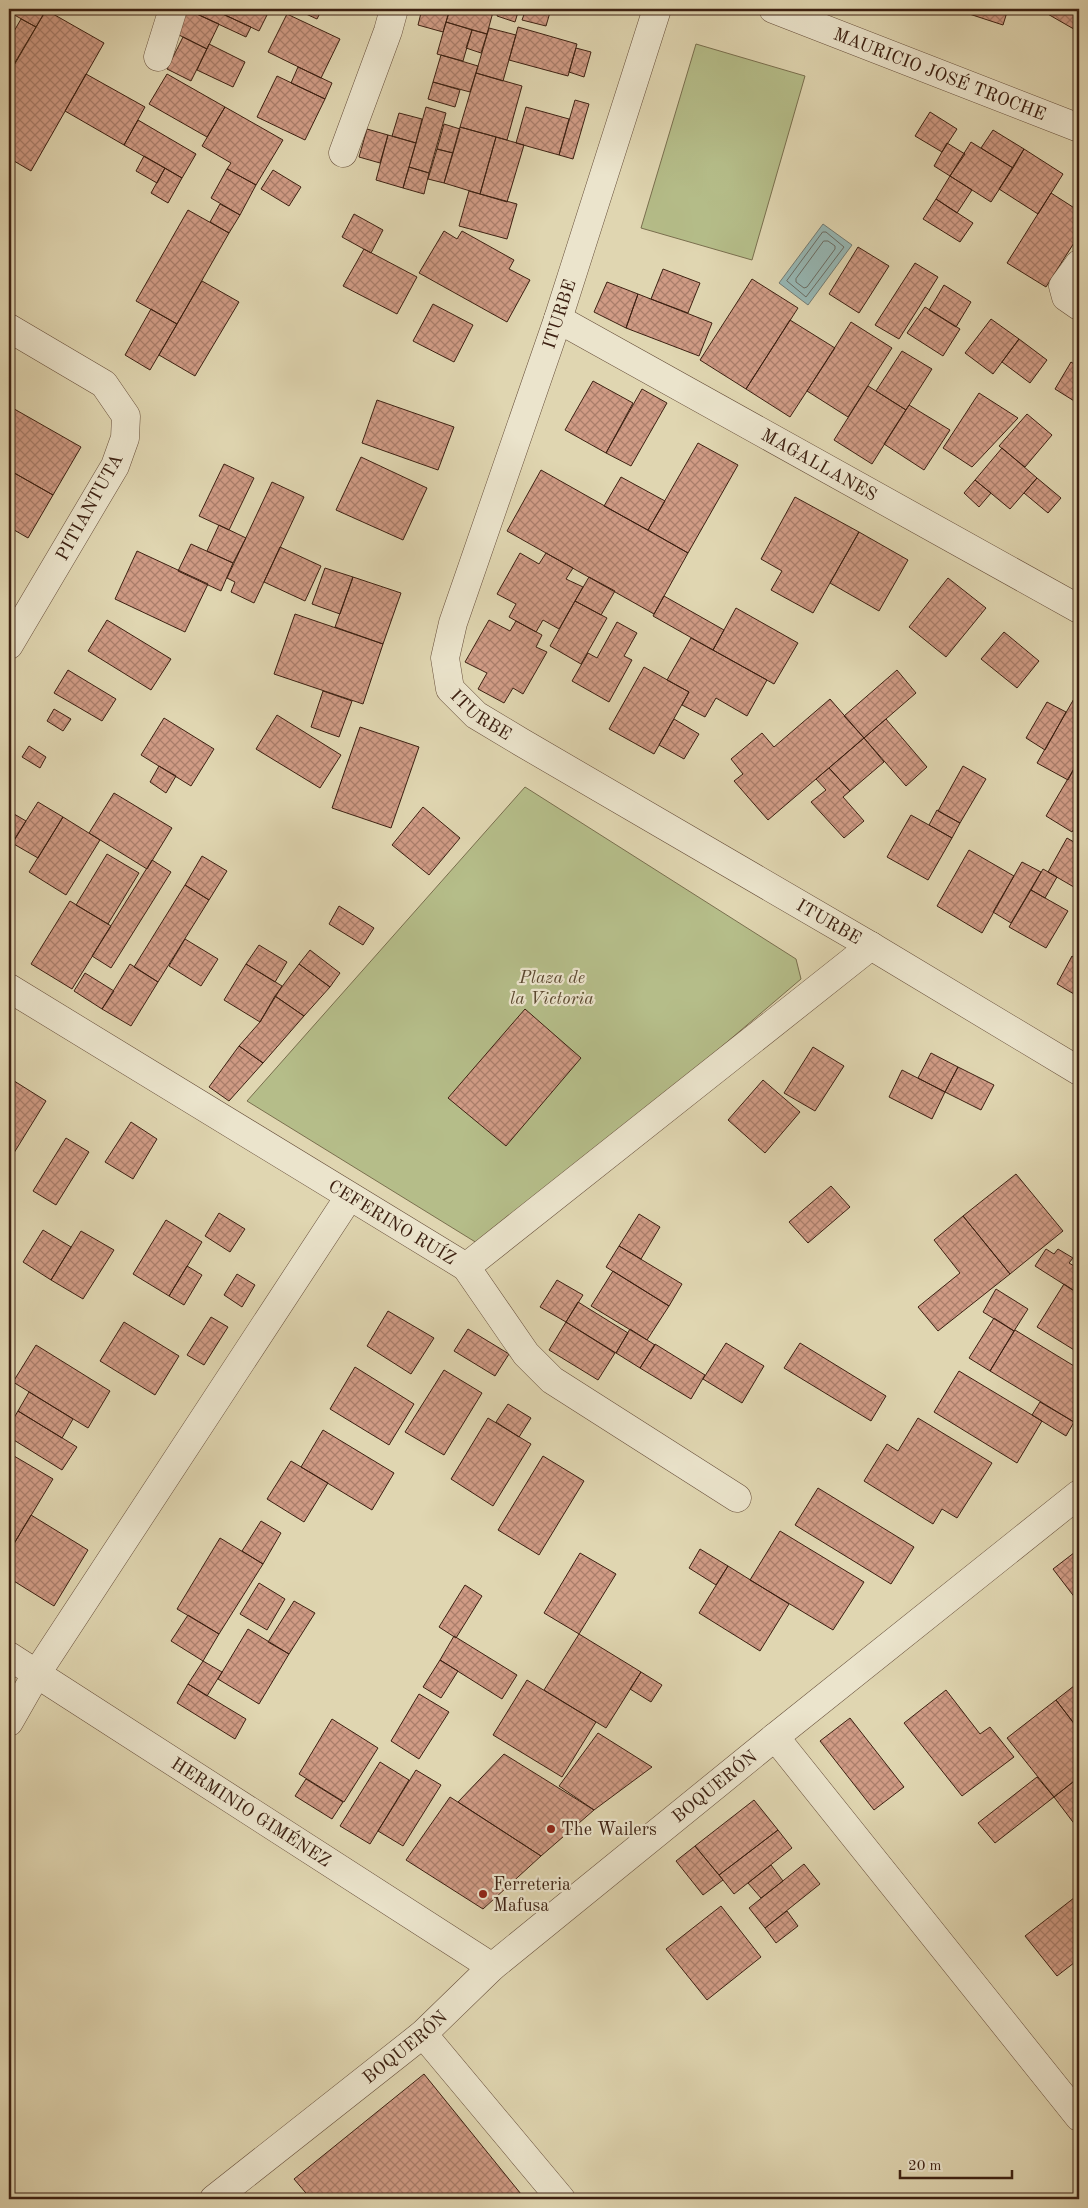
<svg xmlns="http://www.w3.org/2000/svg" width="1088" height="2208" font-family="'Old Standard TT',serif">
<style>
.green{fill:#b5bd89;stroke:#796f4e}
.water{fill:#96b7b4;stroke:#727b73}
.lines{fill:none;stroke-linecap:round;stroke-linejoin:round}
.shore{stroke:#6a6c63;stroke-width:1}
.building{fill:url(#building-cross-hatch);stroke:#3d2112}
.minor-casing{stroke:#664e3a;stroke-width:29}
.minor{stroke:#ebe4cc;stroke-width:28}
.poi-dot{fill:#8f2418;stroke:#ebe4cc;stroke-width:2}
.labels{text-anchor:middle;stroke-width:4.5;stroke-linejoin:round;paint-order:stroke}
.street-label{font-size:18px;fill:#3d2112;stroke:#ebe4cc}
.park-label{font-size:18px;font-style:italic;fill:#5b4830;stroke:#ebe4cc}
.poi-label{font-size:18px;fill:#3d2112;stroke:#ebe4cc;text-anchor:start}
</style>
<defs>
<pattern id="building-cross-hatch" width="8" height="8" patternUnits="userSpaceOnUse" patternTransform="scale(1.25)"><rect width="8" height="8" fill="#d09b85"/><path d="M0 0l8 8M0 8l8-8" fill="none" stroke="#aa7e6b"/></pattern>
</defs>
<rect width="100%" height="100%" fill="#e0d6b1"/>
<filter id="stains"><feTurbulence type="fractalNoise" baseFrequency=".004" numOctaves="4"/><feColorMatrix values="0 0 0 0 .2 0 0 0 0 .09 0 0 0 0 .02 0 0 0 .5 -.17"/></filter>
<radialGradient id="worn" r=".72"><stop offset=".6" stop-color="#630" stop-opacity="0"/><stop offset="1" stop-color="#630" stop-opacity=".3"/></radialGradient>
<path class="green" d="M696,44L805,76L752,260L641,228Z
M525,787L796,959L801,979L490,1244L477,1243L247,1101Z"/>
<path class="water" d="M823,224L852,245L808,305L779,283Z"/>
<g class="lines">
<path class="shore" d="M823,232H826L844,247L806,297L787,281Z
M824,241H828L835,246V249L807,287L804,288L796,282V279Z"/>
</g>
<path class="building" d="M9,9H43L46,10L36,27L9,12Z
M186,9L219,24L207,49L173,32Z
M186,9H212L251,27L246,37Z
M212,9H270L259,31Z
M295,9H322L317,19Z
M422,9H450L443,32L418,25Z
M450,9H481L493,12L487,34L446,22Z
M499,9H519L515,22L497,16Z
M526,9H551L546,26L522,20Z
M954,9H1008L1003,25Z
M1039,9H1079V32Z
M46,10L104,43L31,171L9,158V74Z
M287,14L340,39L321,78L268,52Z
M21,19L36,27L11,69L9,68V40Z
M446,22L472,30L463,61L437,54Z
M518,27L577,44L568,76L509,60Z
M489,28L516,35L503,81L476,73Z
M472,30L487,34L481,53L466,48Z
M183,37L207,49L191,81L167,69Z
M209,44L245,62L233,87L197,70Z
M576,48L591,52L584,77L569,72Z
M441,55L478,66L470,92L433,82Z
M298,67L332,83L325,99L291,83Z
M476,73L522,86L507,140L460,127Z
M86,74L145,107L124,145L65,111Z
M167,74L225,107L207,137L149,104Z
M277,76L325,99L305,140L257,117Z
M433,82L460,90L455,107L428,99Z
M575,100L589,104L573,159L559,155Z
M225,107L283,140L256,185L227,169L231,163L202,146Z
M426,107L446,113L429,173L409,167Z
M526,107L569,119L559,155L516,143Z
M930,112L957,129L942,152L915,136Z
M399,113L422,119L416,143L392,136Z
M138,120L196,154L182,178L124,145Z
M444,124L460,129L453,153L437,149Z
M460,127L496,137L480,194L444,183Z
M367,129L388,135L380,163L359,157Z
M993,130L1024,149L1013,168L981,148Z
M388,135L416,143L403,188L376,180Z
M496,137L524,145L507,202L480,194Z
M971,142L1013,168L991,202L950,176Z
M947,143L965,154L950,176L934,166Z
M437,149L453,153L444,183L428,179Z
M1024,149L1063,174L1038,214L999,189Z
M144,156L165,168L157,183L136,171Z
M409,167L429,173L424,194L403,188Z
M165,168L182,178L168,203L151,193Z
M227,169L256,185L240,215L211,198Z
M273,170L301,187L289,206L261,189Z
M950,176L972,190L957,213L936,199Z
M469,191L517,204L507,239L459,226Z
M1051,193L1079,211V235L1046,287L1007,263Z
M936,199L973,223L960,242L923,219Z
M220,204L240,215L229,233L210,222Z
M188,210L229,233L177,324L136,301Z
M354,214L383,230L371,253L342,237Z
M444,231L457,239L462,231L514,260L509,269L530,280L507,322L419,273Z
M858,247L889,266L859,313L829,294Z
M364,249L417,277L397,314L343,286Z
M915,263L938,277L899,339L875,325Z
M663,269L700,283L688,313L651,299Z
M752,279L798,308L746,389L700,360Z
M202,281L239,302L195,376L159,355Z
M607,282L638,294L626,328L594,312Z
M944,285L971,302L956,327L929,310Z
M638,294L712,323L699,356L626,328Z
M433,304L473,325L454,362L413,341Z
M925,307L960,329L943,356L907,333Z
M151,309L177,324L150,370L125,355Z
M991,319L1019,339L993,374L965,353Z
M790,320L835,348L790,417L746,389Z
M851,322L892,348L848,417L807,391Z
M1019,339L1047,360L1030,383L1002,362Z
M902,351L932,369L906,410L876,391Z
M1071,362L1079,367V404L1055,389Z
M593,381L633,403L606,453L565,430Z
M868,386L906,410L872,464L834,440Z
M642,389L667,403L631,466L606,453Z
M979,393L1018,418L972,467L943,448Z
M377,400L454,427L438,470L362,443Z
M909,405L950,430L924,470L884,444Z
M9,406L81,447L53,495L9,470Z
M1027,414L1052,435L1025,467L999,446Z
M698,443L738,465L688,553L648,530Z
M1002,448L1037,478L1010,509L975,480Z
M361,457L427,488L403,540L336,510Z
M224,464L254,478L229,530L199,516Z
M9,470L53,495L28,538L9,527Z
M541,470L688,553L654,614L507,531Z
M621,477L665,501L648,530L604,506Z
M1037,478L1061,498L1048,513L1024,493Z
M975,480L991,493L979,507L964,493Z
M272,482L304,497L254,603L231,592L235,582L227,578Z
M795,497L859,532L813,613L771,590L782,571L761,559Z
M219,525L246,538L233,563L207,551Z
M859,532L908,560L879,611L830,583Z
M191,544L233,563L221,591L178,571Z
M280,547L321,566L305,601L264,582Z
M137,551L208,584L185,632L115,599Z
M520,553L539,564L546,553L573,568L566,579L583,587L559,629L543,620L536,632L509,617L516,604L497,594Z
M325,568L353,577L340,614L312,604Z
M353,577L401,593L383,644L335,627Z
M589,577L615,591L601,615L575,601Z
M948,578L986,608L946,657L909,627Z
M664,596L724,630L713,650L653,616Z
M575,601L607,618L581,664L550,646Z
M736,608L798,643L774,684L713,650Z
M295,614L383,644L363,704L274,674Z
M107,620L171,659L151,690L88,651Z
M489,620L510,631L516,621L542,635L536,647L547,652L523,694L513,688L504,703L478,689L487,673L465,662Z
M617,622L637,633L624,656L632,660L609,702L572,681L588,653L597,658Z
M1004,632L1039,661L1017,688L981,659Z
M691,638L767,680L747,716L716,698L705,717L682,705L689,692L667,680Z
M644,667L689,692L654,754L609,729Z
M68,670L116,699L102,721L54,693Z
M897,670L916,693L864,738L844,716Z
M1079,690V760L1068,780L1037,763Z
M323,691L352,701L339,737L311,727Z
M830,699L864,738L768,820L734,781L743,774L731,759L762,733L774,747Z
M1047,702L1066,712L1045,750L1026,738Z
M54,709L71,719L63,731L47,721Z
M277,715L341,755L320,788L256,749Z
M164,718L214,749L191,786L141,755Z
M674,719L699,734L684,759L659,745Z
M886,719L927,767L906,786L864,738Z
M360,727L419,747L391,828L332,808Z
M864,738L884,762L850,791L829,768Z
M29,746L46,757L40,768L22,757Z
M1079,760V820L1072,832L1046,816Z
M159,766L176,776L166,793L150,782Z
M963,766L986,779L960,823L938,811Z
M829,768L850,791L843,797L864,821L844,838L811,802L826,790L816,779Z
M114,793L172,828L147,869L89,833Z
M38,802L63,817L38,858L12,843Z
M423,807L460,838L429,875L392,845Z
M937,810L960,823L952,838L929,825Z
M9,811L26,821L9,849Z
M911,815L952,838L928,880L887,857Z
M63,817L100,840L66,895L29,872Z
M1067,838L1079,845V890L1048,872Z
M969,850L1014,876L982,933L937,906Z
M107,854L139,873L108,924L76,905Z
M202,856L227,871L209,900L185,885Z
M152,860L171,872L111,968L92,956Z
M1022,862L1041,872L1011,923L993,912Z
M1043,869L1057,877L1045,898L1031,890Z
M185,885L209,900L158,982L134,967Z
M1031,890L1068,911L1046,948L1009,927Z
M70,901L111,926L72,989L31,964Z
M339,906L374,928L363,945L329,924Z
M185,939L218,959L201,986L169,966Z
M259,945L287,962L275,982L246,964Z
M310,950L340,973L330,987L299,964Z
M1072,956L1079,961V997L1057,984Z
M130,964L158,982L131,1026L102,1009Z
M246,964L282,986L260,1022L224,1000Z
M299,964L330,987L304,1016L275,996Z
M85,973L114,991L102,1009L74,991Z
M275,996L304,1016L263,1063L239,1046L260,1022Z
M525,1009L581,1058L506,1146L448,1098Z
M239,1046L263,1063L229,1101L209,1087Z
M813,1047L844,1066L815,1111L784,1093Z
M931,1053L958,1067L945,1092L918,1078Z
M958,1067L994,1085L981,1110L945,1092Z
M902,1070L945,1092L932,1119L889,1097Z
M11,1079L46,1101L9,1161V1082Z
M763,1080L800,1112L765,1153L728,1120Z
M131,1122L157,1139L133,1179L105,1162Z
M66,1138L89,1152L56,1205L33,1191Z
M1016,1174L1063,1231L1010,1274L963,1216Z
M831,1186L850,1207L808,1243L789,1222Z
M219,1213L245,1229L230,1252L205,1236Z
M639,1214L660,1227L641,1259L619,1246Z
M963,1216L1010,1274L938,1331L918,1307L960,1273L934,1240Z
M166,1220L202,1242L169,1296L133,1274Z
M43,1230L71,1247L51,1280L23,1262Z
M81,1231L114,1250L83,1299L51,1280Z
M619,1246L682,1284L669,1306L606,1267Z
M1046,1249L1054,1254L1058,1249L1073,1258L1069,1263L1079,1269V1294L1035,1266Z
M187,1266L202,1275L184,1305L169,1296Z
M613,1271L669,1306L647,1340L591,1306Z
M237,1274L255,1285L242,1307L224,1295Z
M557,1280L583,1295L566,1322L540,1307Z
M1064,1284L1079,1294V1353L1037,1327Z
M996,1289L1028,1309L1014,1331L983,1312Z
M578,1302L628,1333L616,1353L566,1322Z
M388,1311L434,1338L411,1374L367,1346Z
M211,1317L228,1327L204,1365L187,1355Z
M994,1318L1014,1331L990,1371L969,1358Z
M124,1322L179,1356L155,1395L100,1361Z
M566,1322L615,1353L598,1380L549,1350Z
M468,1329L509,1354L495,1376L454,1351Z
M630,1329L655,1345L640,1368L616,1353Z
M1015,1330L1079,1369V1414L1074,1422L990,1371Z
M726,1343L764,1366L742,1403L703,1379Z
M800,1343L886,1396L871,1421L784,1368Z
M655,1344L705,1375L691,1399L640,1368Z
M36,1345L110,1391L88,1428L13,1382Z
M355,1367L414,1404L389,1445L330,1409Z
M444,1370L482,1393L444,1455L405,1432Z
M959,1371L1042,1421L1017,1463L934,1412Z
M29,1392L73,1419L62,1438L18,1411Z
M1040,1402L1074,1422L1066,1436L1032,1415Z
M508,1404L531,1418L519,1437L496,1422Z
M18,1411L77,1447L62,1470L9,1437V1426Z
M488,1418L531,1444L493,1506L451,1479Z
M918,1418L992,1463L957,1518L942,1509L933,1524L864,1481L887,1444L898,1451Z
M323,1430L394,1473L372,1510L301,1467Z
M9,1453L53,1479L9,1552Z
M543,1456L584,1481L539,1555L498,1530Z
M291,1461L328,1483L304,1522L267,1499Z
M818,1488L914,1547L891,1584L795,1525Z
M31,1515L88,1550L54,1606L9,1578V1552Z
M261,1521L281,1533L263,1564L242,1551Z
M780,1531L864,1582L833,1630L750,1580Z
M220,1538L263,1564L219,1634L177,1609Z
M700,1549L728,1566L716,1585L689,1568Z
M1079,1549V1603L1053,1569Z
M580,1553L616,1574L579,1634L544,1613Z
M728,1566L789,1604L760,1651L699,1613Z
M259,1583L285,1599L267,1630L240,1614Z
M465,1585L482,1596L456,1638L439,1627Z
M294,1601L315,1613L289,1654L268,1642Z
M188,1615L219,1634L203,1661L171,1641Z
M248,1629L289,1654L259,1704L218,1679Z
M579,1634L641,1672L606,1728L544,1690Z
M454,1636L517,1675L502,1699L440,1660Z
M440,1660L458,1671L441,1698L423,1687Z
M203,1661L222,1672L207,1696L188,1684Z
M641,1672L662,1685L651,1702L630,1689Z
M527,1680L596,1722L562,1777L493,1735Z
M1079,1682V1730L1056,1700Z
M188,1684L246,1719L235,1739L177,1703Z
M946,1690L980,1734L990,1727L1014,1757L962,1796L904,1723Z
M419,1694L449,1712L419,1759L391,1741Z
M1056,1700L1079,1730V1777L1054,1797L1007,1738Z
M850,1718L904,1787L874,1810L820,1741Z
M332,1719L378,1748L344,1802L299,1774Z
M598,1733L652,1767L594,1810L559,1786Z
M504,1754L594,1810L541,1856L458,1802Z
M380,1762L409,1780L370,1844L340,1826Z
M416,1770L441,1785L403,1846L378,1831Z
M1037,1777L1054,1797L995,1843L978,1823Z
M306,1779L343,1802L332,1819L295,1796Z
M1077,1779L1079,1782V1830L1054,1797Z
M450,1797L541,1856L483,1909L406,1860Z
M754,1800L778,1830L719,1875L695,1846Z
M778,1830L792,1848L734,1894L719,1875Z
M695,1846L723,1880L703,1895L676,1861Z
M804,1864L820,1884L765,1928L749,1908Z
M771,1865L783,1881L761,1898L748,1883Z
M1079,1894V1959L1057,1976L1025,1936Z
M721,1906L761,1957L707,2000L666,1949Z
M787,1911L798,1926L776,1943L765,1928Z
M424,2074L525,2199H311L294,2179Z"/>
<g class="lines">
<g class="minor-casing">
<g id="minor">
<path id="s1" d="M657,9L558,319L453,623L445,658L450,689L476,715L521,742L871,946L1079,1071"/>
<path id="s2" d="M773,9L1079,128"/>
<path d="M158,57L173,9"/>
<path d="M343,153L388,31L394,9"/>
<path d="M1079,264L1063,286L1066,297L1079,306"/>
<path id="s3" d="M558,319L1079,609"/>
<path d="M9,328L104,384L126,416L125,438L115,466L9,645"/>
<path id="s4" d="M9,988L466,1267L526,1354L552,1380L737,1498"/>
<path d="M466,1267L871,946"/>
<path id="s5" d="M9,1656L492,1967"/>
<path d="M9,1722L37,1673L349,1197"/>
<path d="M775,1737L1079,2117"/>
<path d="M423,2034L561,2199"/>
<path id="s6" d="M214,2199L423,2034L492,1967L775,1737L1079,1494"/>
</g>
</g>
<use href="#minor" class="minor"/>
</g>
<g class="poi-dot">
<circle cx="551" cy="1829" r="5"/>
<circle cx="483" cy="1894" r="5"/>
</g>
<g class="labels">
<g class="street-label">
<text dy="6" stroke="none"><textPath href="#s2" startOffset="179">MAURICIO JOSÉ TROCHE</textPath></text>
<text transform="translate(559 314) rotate(-72)" y="6">ITURBE</text>
<text dy="6" stroke="none"><textPath href="#s3" startOffset="299">MAGALLANES</textPath></text>
<text transform="translate(89 507) rotate(-61)" y="6">PITIANTUTA</text>
<text dy="6" stroke="none"><textPath href="#s1" startOffset="755">ITURBE</textPath></text>
<text dy="6" stroke="none"><textPath href="#s1" startOffset="1160">ITURBE</textPath></text>
<text dy="6" stroke="none"><textPath href="#s4" startOffset="449">CEFERINO RUÍZ</textPath></text>
<text dy="6" stroke="none"><textPath href="#s6" startOffset="649">BOQUERÓN</textPath></text>
<text dy="6" stroke="none"><textPath href="#s5" startOffset="288">HERMINIO GIMÉNEZ</textPath></text>
<text dy="6" stroke="none"><textPath href="#s6" startOffset="244">BOQUERÓN</textPath></text>
</g>
<g class="park-label">
<text x="552" y="983">Plaza de<tspan x="552" dy="21">la Victoria</tspan></text>
</g>
<g class="poi-label">
<text x="561" y="1835">The Wailers</text>
<text x="493" y="1890">Ferreteria<tspan x="493" dy="21">Mafusa</tspan></text>
</g>
</g>
<rect width="1088" height="2208" fill="none" stroke="#e0d6b1" stroke-width="30"/>
<rect x="10" y="10" width="1068" height="2188" fill="none" stroke="#3d2112" stroke-width="2.5"/>
<rect x="15" y="15" width="1058" height="2178" fill="none" stroke="#3d2112"/>
<path d="M900 2170v8h112v-8" fill="none" stroke="#3d2112" stroke-width="2.5"/>
<text x="908" y="2170" font-size="15" fill="#3d2112" stroke="#ebe4cc" stroke-width="4" paint-order="stroke">20 m</text>
<rect width="100%" height="100%" filter="url(#stains)"/>
<rect width="100%" height="100%" fill="url(#worn)"/>
</svg>
